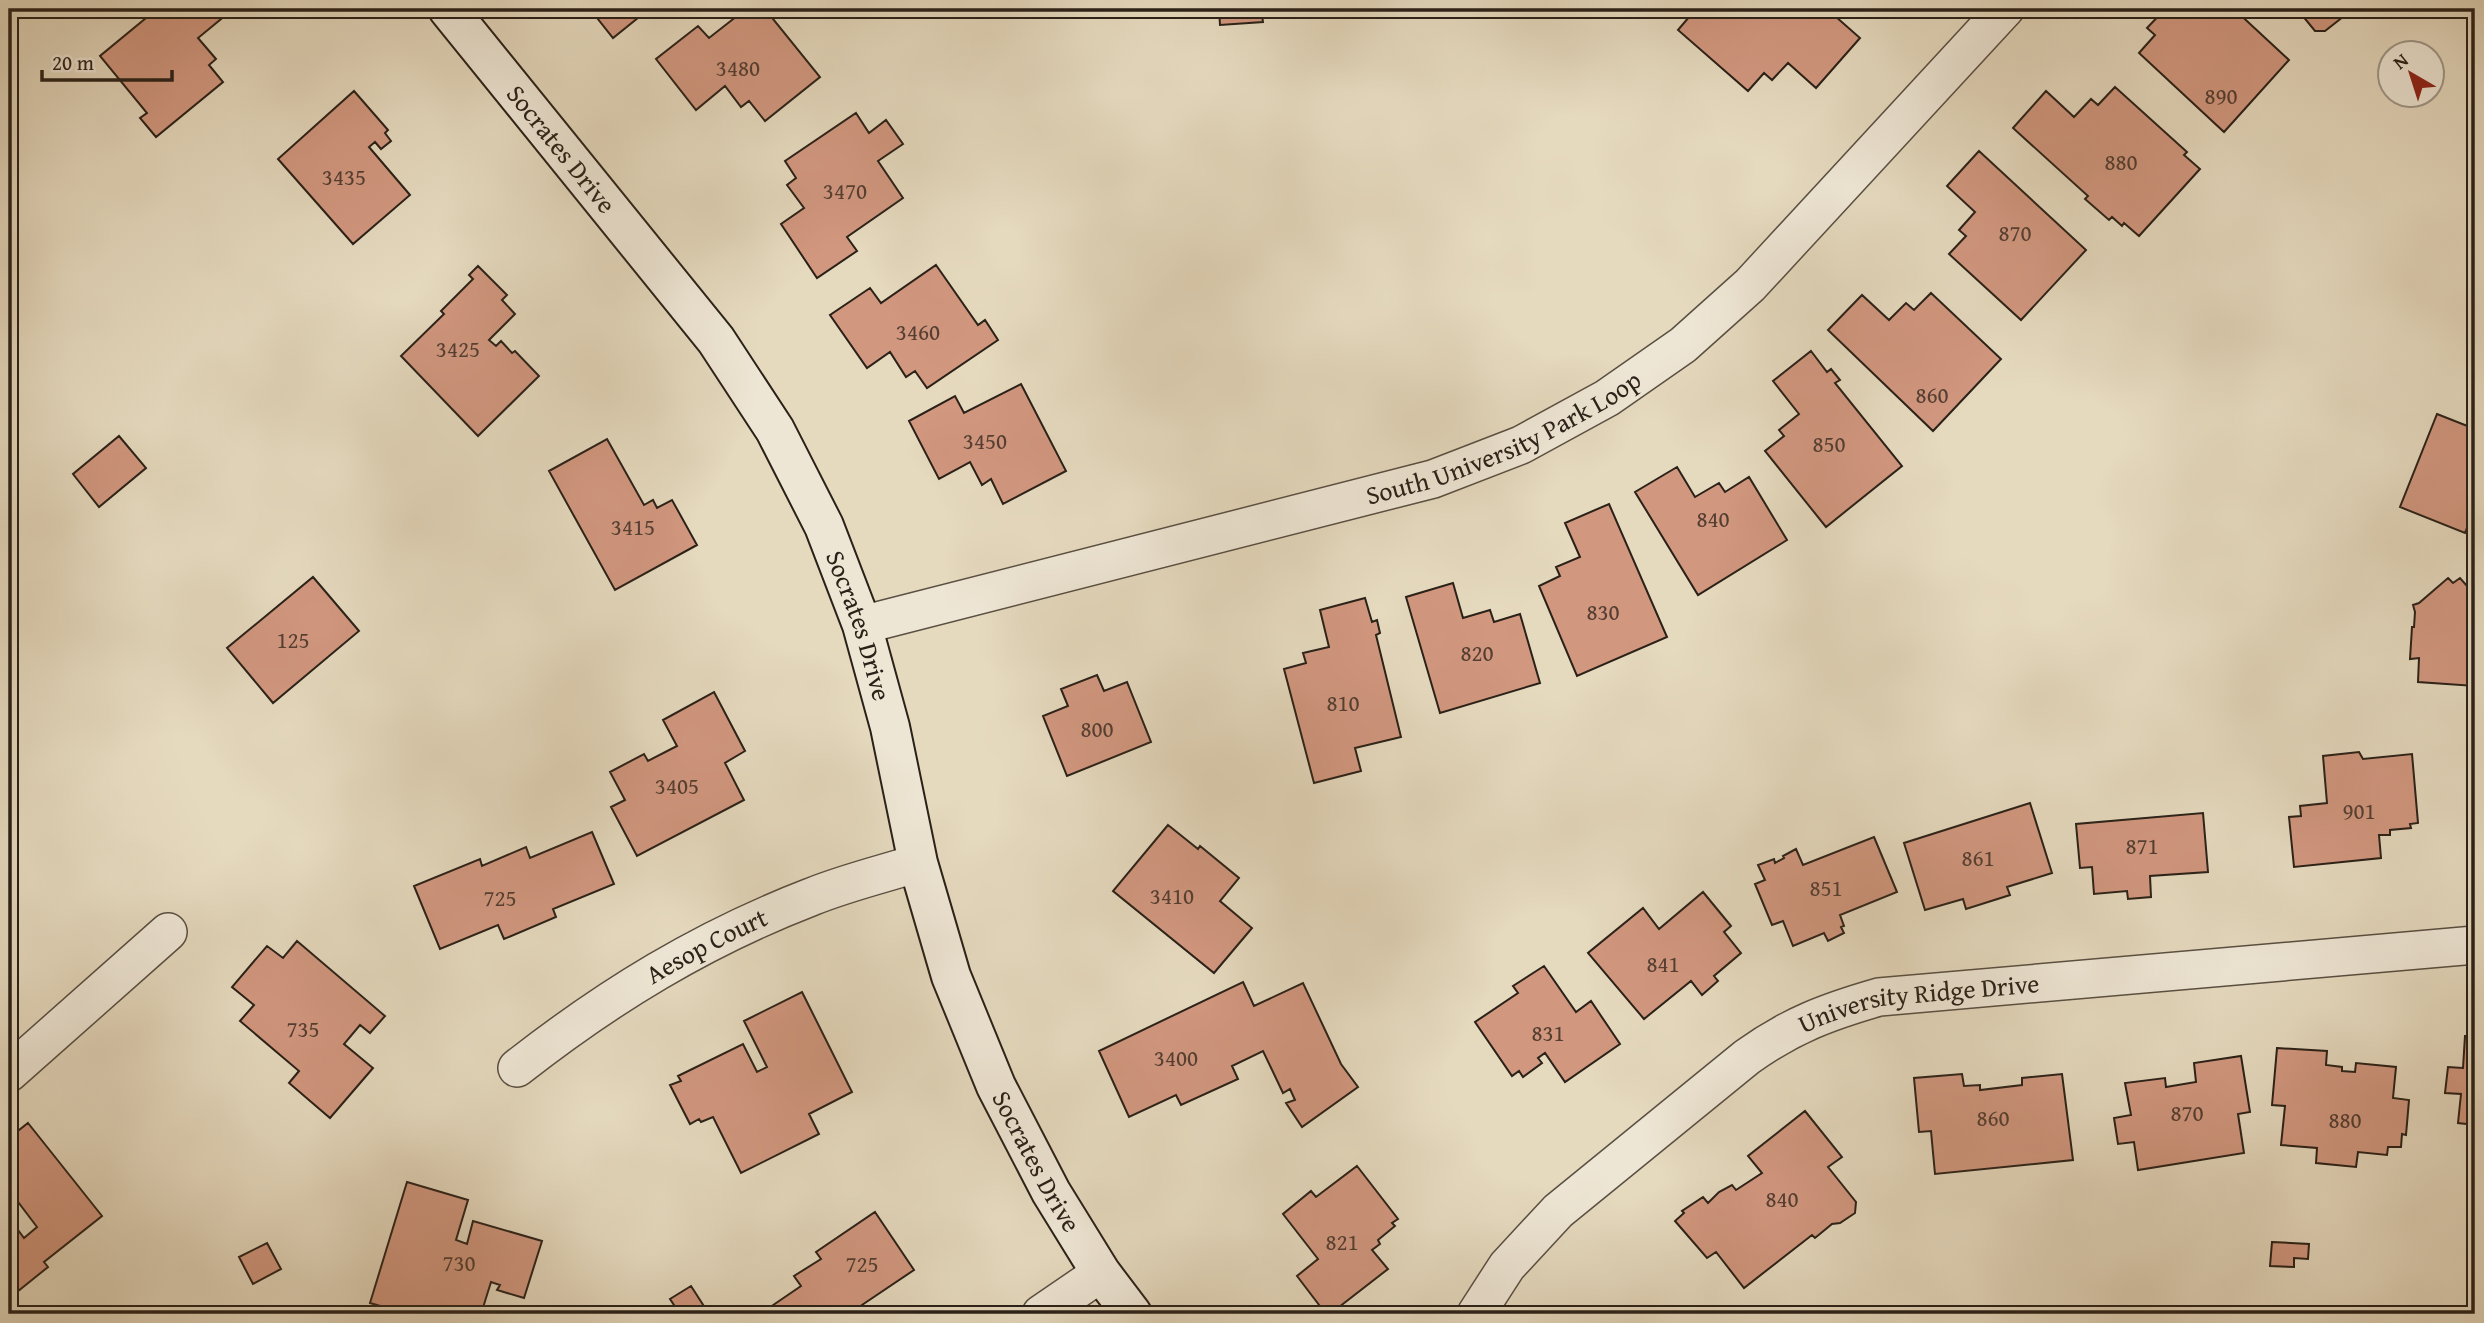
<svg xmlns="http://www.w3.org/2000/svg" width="2484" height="1323" font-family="'Gentium Book Plus',serif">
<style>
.building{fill:#d1977f;stroke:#2a2118;stroke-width:2}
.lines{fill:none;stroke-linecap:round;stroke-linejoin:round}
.street-casing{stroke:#594f42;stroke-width:40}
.secondary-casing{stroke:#2a2118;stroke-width:42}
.street{stroke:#eee6d5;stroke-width:37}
.secondary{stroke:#eee6d5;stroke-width:38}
.labels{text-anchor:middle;stroke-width:5;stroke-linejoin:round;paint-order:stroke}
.number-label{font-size:23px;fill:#543e32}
.street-label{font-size:26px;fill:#2a2118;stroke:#eee6d5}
</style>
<rect width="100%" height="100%" fill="#e5d9be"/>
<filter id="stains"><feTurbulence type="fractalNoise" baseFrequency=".00286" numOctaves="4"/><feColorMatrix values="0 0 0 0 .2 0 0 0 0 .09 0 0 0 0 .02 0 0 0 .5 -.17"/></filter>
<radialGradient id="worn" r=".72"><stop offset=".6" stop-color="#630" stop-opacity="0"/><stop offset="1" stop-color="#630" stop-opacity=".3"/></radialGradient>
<path class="building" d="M149,9H213L221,19L198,38L216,59L209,65L223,82L156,137L140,118L147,113L100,56L152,13Z
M590,9H649L613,38Z
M746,9H765L820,77L765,121L749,101L741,107L725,86L696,110L656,59L698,26L709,38Z
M1219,9H1261L1263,22L1220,25Z
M1708,9H1802L1809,15L1814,9H1827L1860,38L1816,88L1788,63L1772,80L1764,73L1748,91L1678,30L1695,10L1702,16Z
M2165,9H2234L2289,60L2224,132L2139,53L2155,35L2147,28Z
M2297,9H2353L2325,31H2315Z
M2115,87L2187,152L2184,155L2200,169L2139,236L2124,223L2122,226L2112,217L2109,220L2085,199L2088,196L2013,128L2046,91L2074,117L2091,99L2098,105Z
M354,91L388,130L385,133L391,141L381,149L375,142L369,147L410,195L353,244L278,159Z
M856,113L869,133L886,120L903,144L878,161L903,198L847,237L857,251L817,278L781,224L804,208L787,185L796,178L785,161Z
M1979,151L2086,250L2021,320L1949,254L1966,236L1959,230L1975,212L1947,186Z
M936,265L978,325L985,320L998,340L927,388L915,371L906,377L890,352L867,368L830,315L870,288L881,303Z
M478,266L507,295L502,300L515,314L489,340L496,346L501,341L512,353L515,351L539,376L478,436L401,356L444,314L441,311L473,279L469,275Z
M1931,293L2001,359L1933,431L1828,330L1862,295L1889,320L1906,303L1914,310Z
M1811,351L1827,372L1831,369L1840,380L1835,383L1902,466L1826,527L1765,451L1784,436L1779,430L1799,414L1773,381Z
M1021,384L1066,471L1003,504L991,479L982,485L970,462L939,479L909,421L955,396L964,413Z
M2437,414L2475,429V507L2465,533L2400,507Z
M119,436L146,468L99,507L73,474Z
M607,439L644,505L653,500L657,508L672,500L697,545L615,590L549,471Z
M1677,467L1695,497L1719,483L1725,492L1749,477L1787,540L1698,595L1635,492Z
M1609,504L1667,637L1577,676L1539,586L1560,576L1556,567L1580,557L1565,523Z
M313,577L359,631L273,703L227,648Z
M2448,578L2453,583L2460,578L2475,595V686L2418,682L2419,658L2410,659L2412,627H2414L2415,612L2413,605L2419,603Z
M1453,583L1463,618L1490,610L1494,622L1520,614L1540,683L1440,713L1406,597Z
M1365,598L1372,622L1377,620L1380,633L1376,635L1401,737L1355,748L1361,771L1314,783L1284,669L1306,663L1303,653L1329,647L1320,610Z
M1097,675L1104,691L1127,682L1151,742L1067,776L1043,716L1068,706L1061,689Z
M714,692L745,751L725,763L744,800L637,856L611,807L625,800L610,772L644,754L648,761L677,746L663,720Z
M2359,752L2363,759L2412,754L2418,823L2410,824L2411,828L2390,830V835H2379L2381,858L2294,867L2289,817L2301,816L2300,806L2327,803L2323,756Z
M2030,803L2052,873L2007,887L2010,895L1966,909L1963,899L1925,910L1904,843Z
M2203,813L2208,872L2150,876L2151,897L2128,899L2127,891L2094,894L2092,867L2080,868L2076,824Z
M1168,825L1198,849L1200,846L1239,878L1220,901L1252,928L1214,973L1113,891Z
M592,832L614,884L553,909L556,917L504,939L498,925L440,949L414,886L480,859L482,866L526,847L530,858Z
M1874,837L1897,892L1840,915L1844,926L1841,927L1844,933L1828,941L1824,933L1793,946L1783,921L1772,925L1755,884L1765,880L1758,865L1774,859L1775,863L1784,858L1783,856L1796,849L1803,865Z
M1703,892L1731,926L1724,932L1741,953L1714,976L1718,981L1702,995L1691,981L1644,1019L1588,953L1643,908L1659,929Z
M297,941L385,1016L370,1033L360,1025L344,1044L373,1068L330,1118L289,1083L299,1071L240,1021L254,1005L232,987L267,946L283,958Z
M1544,966L1576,1012L1591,1001L1620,1044L1565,1082L1545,1053L1538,1058L1542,1063L1523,1077L1519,1071L1512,1076L1475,1022L1518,993L1513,986Z
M1243,982L1254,1006L1303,983L1341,1064L1358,1087L1302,1127L1286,1103L1295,1100L1290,1089L1283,1093L1263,1051L1232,1066L1238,1079L1181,1105L1176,1095L1129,1117L1099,1051Z
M802,992L852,1092L809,1114L819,1134L741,1173L713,1117L701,1122L699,1119L690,1124L670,1085L681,1081L678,1076L743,1044L757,1072L767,1067L744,1021Z
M2465,1036H2475V1125L2458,1123L2461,1094L2445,1093L2448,1067L2463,1068Z
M2277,1048L2327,1051L2326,1065L2342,1067V1071L2355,1072L2356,1063L2396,1067L2393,1098L2409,1100L2406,1135L2402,1134L2401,1147H2388L2387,1155L2358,1152L2356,1167L2316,1163L2317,1148L2281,1145L2285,1106L2272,1105Z
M2241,1056L2250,1112L2238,1114L2244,1153L2138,1170L2134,1142L2118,1144L2114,1118L2131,1115L2125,1083L2165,1078L2166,1087L2196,1082L2194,1063Z
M1962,1074L1964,1086L1980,1085V1090L2022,1085V1078L2062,1074L2073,1160L1935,1174L1931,1131L1919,1132L1914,1078Z
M1805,1111L1842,1157L1828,1167L1856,1202L1855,1213L1840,1223L1832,1224L1815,1238L1812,1235L1744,1288L1716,1252L1707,1258L1675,1221L1684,1213L1682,1211L1703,1197L1708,1203L1719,1192L1732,1185L1736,1190L1762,1173L1748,1156Z
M28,1123L102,1216L44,1262L48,1267L12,1296L9,1291V1238L18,1230L24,1238L37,1227L15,1198L10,1202L9,1201V1138Z
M1357,1166L1398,1219L1392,1223L1395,1226L1378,1240L1380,1244L1372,1250L1388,1269L1330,1314H1326L1297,1276L1318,1259L1283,1214L1311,1191L1316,1197Z
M407,1182L468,1200L456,1240L467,1244L473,1221L542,1241L524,1298L497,1290L500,1285L491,1282L481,1314H408L370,1303Z
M875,1212L914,1270L862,1305L868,1314H760L801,1286L794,1276L821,1259L816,1252Z
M2272,1242L2309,1244L2308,1259L2294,1258V1267L2270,1266Z
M267,1243L281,1269L253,1284L239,1257Z
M691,1286L709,1314H680L670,1299Z"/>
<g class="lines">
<g class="street-casing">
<g id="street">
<path id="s1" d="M862,625L1433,479L1521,445L1607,398L1683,345L1750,285L2005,9"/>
<path id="s2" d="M517,1068C609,996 702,939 811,897C845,883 883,874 918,863"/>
<path d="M9,1073L168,932"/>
<path d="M1041,1314L1101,1273"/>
<path id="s3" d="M1476,1314L1507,1266L1558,1211L1747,1057C1792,1025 1827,1012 1879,997L2475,945"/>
</g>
</g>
<g class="secondary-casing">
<g id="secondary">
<path id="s4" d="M448,9L716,340L775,430L824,526L862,625L890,727L918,863L951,976L996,1086L1051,1192L1101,1273L1132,1314"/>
</g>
</g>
<use href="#street" class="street"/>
<use href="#secondary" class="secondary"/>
</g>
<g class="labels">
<g class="number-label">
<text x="738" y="76">3480</text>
<text x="2221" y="104">890</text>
<text x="2121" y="170">880</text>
<text x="344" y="185">3435</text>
<text x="845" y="199">3470</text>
<text x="2015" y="241">870</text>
<text x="918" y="340">3460</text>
<text x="458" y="357">3425</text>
<text x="1932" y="403">860</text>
<text x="985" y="449">3450</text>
<text x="1829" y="452">850</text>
<text x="1713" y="527">840</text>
<text x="633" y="535">3415</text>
<text x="1603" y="620">830</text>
<text x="293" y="648">125</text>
<text x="1477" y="661">820</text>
<text x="1343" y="711">810</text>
<text x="1097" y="737">800</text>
<text x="677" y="794">3405</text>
<text x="2359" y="819">901</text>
<text x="2142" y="854">871</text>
<text x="1978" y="866">861</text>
<text x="1826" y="896">851</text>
<text x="1172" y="904">3410</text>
<text x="500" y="906">725</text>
<text x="1663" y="972">841</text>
<text x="303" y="1037">735</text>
<text x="1548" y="1041">831</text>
<text x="1176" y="1066">3400</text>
<text x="2187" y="1121">870</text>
<text x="1993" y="1126">860</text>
<text x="2345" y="1128">880</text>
<text x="1782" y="1207">840</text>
<text x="1342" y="1250">821</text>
<text x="459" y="1271">730</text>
<text x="862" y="1272">725</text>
</g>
<g class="street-label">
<text dy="9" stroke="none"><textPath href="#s4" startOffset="180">Socrates Drive</textPath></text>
<text dy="9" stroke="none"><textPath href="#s1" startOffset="670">South University Park Loop</textPath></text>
<text dy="9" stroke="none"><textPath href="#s4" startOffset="747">Socrates Drive</textPath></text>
<text dy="9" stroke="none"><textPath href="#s2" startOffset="226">Aesop Court</textPath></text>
<text dy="9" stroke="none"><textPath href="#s3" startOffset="560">University Ridge Drive</textPath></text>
<text dy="9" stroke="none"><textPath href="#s4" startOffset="1314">Socrates Drive</textPath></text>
</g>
</g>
<rect width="2484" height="1323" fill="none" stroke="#e5d9be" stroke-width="35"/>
<rect x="10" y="10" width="2463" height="1302" fill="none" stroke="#2a2118" stroke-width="3.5"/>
<rect x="18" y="18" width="2449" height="1288" fill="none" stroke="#2a2118" stroke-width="2"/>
<g transform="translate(2411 74) rotate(321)"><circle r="33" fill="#eee6d5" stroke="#a09789" stroke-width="2"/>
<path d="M0-5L12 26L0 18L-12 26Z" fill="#8f2418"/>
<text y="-10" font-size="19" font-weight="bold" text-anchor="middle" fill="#2a2118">N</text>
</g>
<path d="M42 70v10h130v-10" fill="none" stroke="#2a2118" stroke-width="3.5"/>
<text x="52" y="70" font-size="21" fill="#2a2118" stroke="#eee6d5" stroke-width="5" paint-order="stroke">20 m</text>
<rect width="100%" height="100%" filter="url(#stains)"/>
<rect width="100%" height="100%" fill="url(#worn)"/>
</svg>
